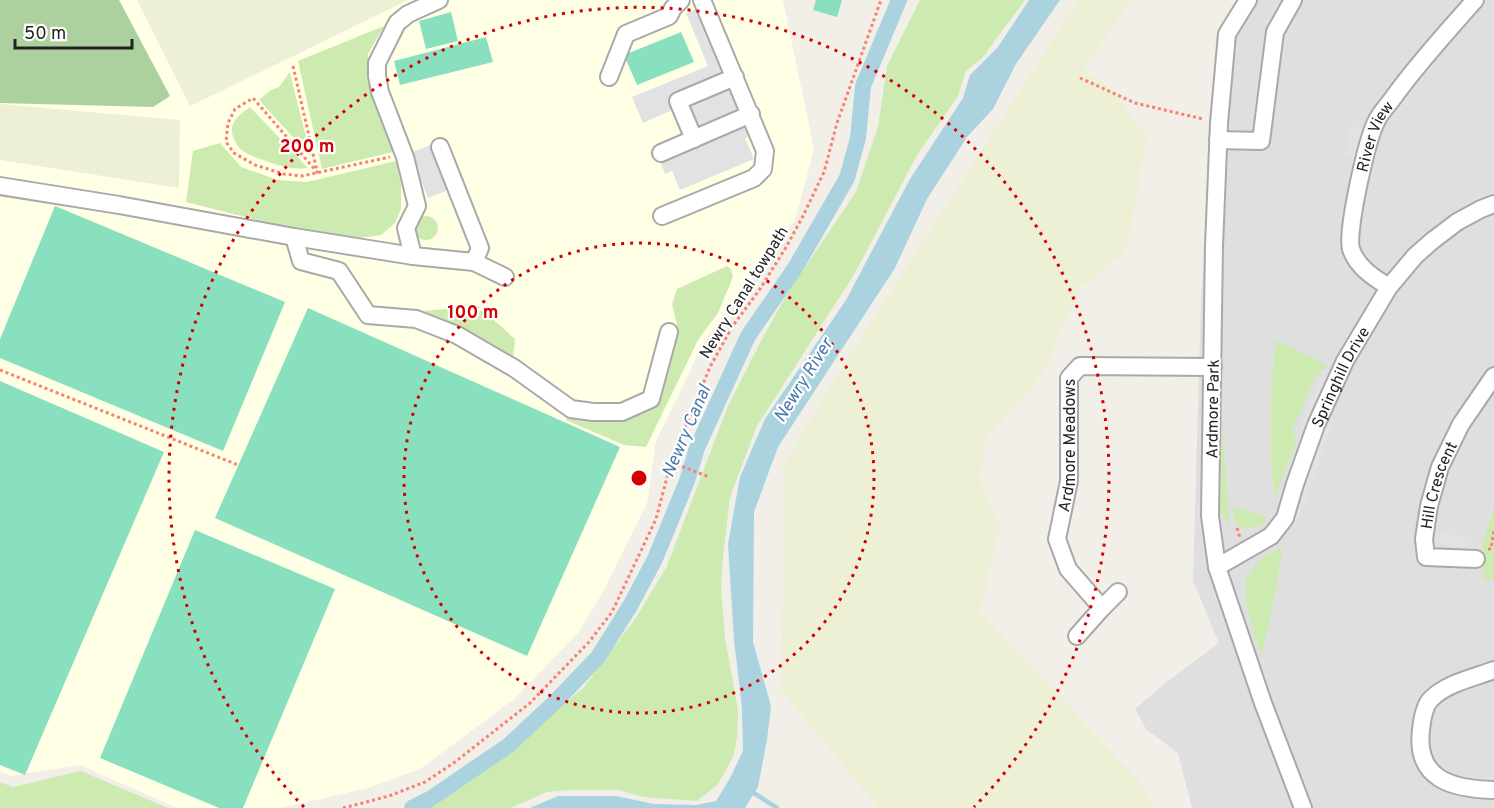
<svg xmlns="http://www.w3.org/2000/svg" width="1494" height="808" font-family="Overpass,sans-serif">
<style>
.residential{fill:#e0dfdf}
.education{fill:#ffffe5}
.farmland{fill:#eef0d5}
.grass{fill:#cdebb0}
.forest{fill:#add19e}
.pitch{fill:#88e0be}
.parking{fill:#e2e2e2}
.water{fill:#aad3df}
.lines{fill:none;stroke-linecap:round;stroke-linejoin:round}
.stream{stroke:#aad3df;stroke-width:4.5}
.canal{stroke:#aad3df;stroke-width:16}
.minor-casing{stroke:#a9a9a9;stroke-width:20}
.path{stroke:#fa8072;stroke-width:3;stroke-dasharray:3 3;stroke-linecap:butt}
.minor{stroke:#fff;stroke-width:16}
.ring{fill:none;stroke:#d40000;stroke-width:3;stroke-dasharray:3 6}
.labels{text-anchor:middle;stroke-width:4.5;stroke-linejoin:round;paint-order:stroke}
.street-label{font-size:16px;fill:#222;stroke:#fff}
.water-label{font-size:18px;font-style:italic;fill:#4a7aab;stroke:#fff}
.centre{fill:#d40000;stroke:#fff;stroke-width:3}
.ring-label{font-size:18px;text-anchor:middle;font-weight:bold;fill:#d40000;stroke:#fff;stroke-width:4.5;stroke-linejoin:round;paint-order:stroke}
</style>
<rect width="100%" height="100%" fill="#f2efe9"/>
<path class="residential" d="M1239,0H1494V808H1192L1178,753L1146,729L1135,709L1168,681L1219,643L1193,581L1201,299L1220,38Z"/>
<path class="education" d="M0,0H137L190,106L408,0H782L783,1L814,149L795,220L704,342L656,441L647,503L603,592L578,633L514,699L420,769L368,788L280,808H177L80,765L11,776L0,771Z"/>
<path class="farmland" d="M137,0H408L190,106Z
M1078,0H1132L1084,68L1115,93L1147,137L1127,251L1082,287L1041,376L985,439L981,482L1000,526L980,612L1140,782L1155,808H878L781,690L785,462L834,380Z
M0,104L180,120L179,188L0,160Z"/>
<path class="grass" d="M920,0H1025L982,58L966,71L958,96L917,155L855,273L757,426L730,497L723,557L721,589L725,637L738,711L737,738L733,757L718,784L697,801L643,797L619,790H567L547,792L510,808H419L493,764L583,688L635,619L667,566L728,406L760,343L787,294L856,192L878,127L887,66Z
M384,26L368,54L369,83L393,152L322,169L298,61Z
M290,72V73L311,157L259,100L271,90L279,87Z
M250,107L308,168C294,170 280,166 266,161C260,159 254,157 248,154C242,151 237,147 235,141C226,124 238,116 250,107Z
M220,143L241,167L278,180L307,182L396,161L401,185V209L395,223L381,235L345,240L292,229L186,202L193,151Z
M414 228a12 12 0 1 1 24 0a12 12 0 1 1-24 0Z
M727,266L731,269L733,277L718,313L698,340L646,447L624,445L566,420L570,414L655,405L678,329L672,304L677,289Z
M456,308L484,311L515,339L513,359L413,312Z
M1276,340L1328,366L1316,375L1292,431L1297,440L1275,499L1271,464V393Z
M1222,422L1230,526L1224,518L1220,509Z
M1233,506L1267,517C1266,520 1265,523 1262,525C1257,529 1243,529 1238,525C1233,521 1234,512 1233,506Z
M1494,508V579L1483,582V542Z
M1283,547L1275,595L1262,655L1254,635L1245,599L1246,579L1261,558Z
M80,771H81L168,808H0V782L13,787Z"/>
<path class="forest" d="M0,0H119L170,96L153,107L0,103Z"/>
<path class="pitch" d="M816,0H842L837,17L813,10Z
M451,12L458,41L426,49L419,21Z
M681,32L694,62L637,85L624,55Z
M486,37L493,62L400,85L394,61Z
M55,206L285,302L223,451L0,358V339Z
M308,308L620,447L527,656L215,518Z
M0,381L164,452L25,775L0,765Z
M195,530L335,589L243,808H219L100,758Z"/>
<path class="parking" d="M700,7L753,135L745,138L754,159L680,190L672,171L665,174L656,152L690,138L677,108L643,123L632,97L708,66L686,13Z
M1352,126L1365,128L1356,161L1344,155Z
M433,144L451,189L428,198L410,153Z
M1327,377L1304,434L1300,429L1320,379Z
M1330,412L1333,420L1297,525L1289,528L1311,461Z
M1437,533L1471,536L1470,547L1436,544Z"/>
<path class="water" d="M1029,0H1060L1016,64L993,109L967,137L927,199L895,268L778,447L754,512L753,642L771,706L767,740L758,787L745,808H530L558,796H616L654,804L696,805L716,801L729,780L743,751L742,708L734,640L728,544L740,477L765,419L846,300L910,179L963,98L970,75L998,47Z"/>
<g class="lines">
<path class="stream" d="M754,793L777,808"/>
<path class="canal" d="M412,808L430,799L509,745L556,701L598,657L630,606L655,559L687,481L697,448L748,336L795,268L847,178L858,138L863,86L899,0"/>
<g class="minor-casing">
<g id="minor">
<path d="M439,0L408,14L397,23L377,63V76L380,92L405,157L417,206L406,228L413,256L474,262L505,277"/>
<path d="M1248,0L1227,34L1219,123L1214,246L1210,516L1217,567L1263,703L1303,808"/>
<path d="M609,77L626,34L669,16L673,8L681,0"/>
<path d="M694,139L678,101L735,77"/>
<path d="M1218,140L1261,141L1275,32L1293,0"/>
<path d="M440,147L480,248L474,262"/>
<path d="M661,153L751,114"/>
<path d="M0,186L119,205L294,237L413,256"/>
<path d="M662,216L754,178L763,169L765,151L702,0"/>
<path d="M294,237L301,261L339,271L368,315L416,319L457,335L514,368L571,409L593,412H622L651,399L669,332"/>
<path id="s1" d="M1389,287C1374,278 1357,267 1351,249C1346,232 1367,138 1377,120C1381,112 1388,105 1393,98C1418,63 1447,32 1475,0"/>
<path id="s2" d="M1476,559L1426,557L1424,539L1429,506L1440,467L1461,424L1494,376"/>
<path id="s3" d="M1217,567L1271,536L1285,518L1295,484L1316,425L1345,361L1389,287L1415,256L1432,241L1457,222L1481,209L1494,204"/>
<path d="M1102,608L1118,592"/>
<path id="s4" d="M1077,636L1102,608L1068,569L1057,539L1069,481V378L1080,366L1213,367"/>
<path d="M1494,670C1473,678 1447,683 1431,699C1424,706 1422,720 1421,730C1415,780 1453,789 1494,790"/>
</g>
</g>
<path class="path" d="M293,66L317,171
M1080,78L1135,103L1203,119
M318,173L253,98L235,109L228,123L226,142L234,153L255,165L284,174L302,176L390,157
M0,370L238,465
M671,462L709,477
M1237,528L1240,538
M1488,549H1491L1494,530
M343,808L389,796L425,782L455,762L530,703L589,642L612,612L656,519L671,462L710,367L732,327L760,289L785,249L802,218L824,172L837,123L881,0"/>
<use href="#minor" class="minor"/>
</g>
<g class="ring">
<circle cx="639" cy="478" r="235"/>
<path d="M304 807A470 470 0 1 1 974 807"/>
</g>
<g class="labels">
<g class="street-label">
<text dy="6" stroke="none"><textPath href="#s1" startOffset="171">River View</textPath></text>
<text transform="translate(743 292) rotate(-58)" y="6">Newry Canal towpath</text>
<text dy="6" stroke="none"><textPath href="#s3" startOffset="237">Springhill Drive</textPath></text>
<text transform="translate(1212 409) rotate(-89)" y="6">Ardmore Park</text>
<text dy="6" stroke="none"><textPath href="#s4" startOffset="216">Ardmore Meadows</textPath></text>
<text dy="6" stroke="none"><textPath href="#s2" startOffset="124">Hill Crescent</textPath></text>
</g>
<g class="water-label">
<text transform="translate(803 380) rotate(-58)" y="6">Newry River</text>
<text transform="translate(686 431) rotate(-67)" y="6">Newry Canal</text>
</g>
</g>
<circle cx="639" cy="478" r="9" class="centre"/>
<g class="ring-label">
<text x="307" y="152">200 m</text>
<text x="473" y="318">100 m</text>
</g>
<path d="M15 39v9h117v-9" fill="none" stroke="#222222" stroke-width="3"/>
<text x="24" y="39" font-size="18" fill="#222222" stroke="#ffffff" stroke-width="4.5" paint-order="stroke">50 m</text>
</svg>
